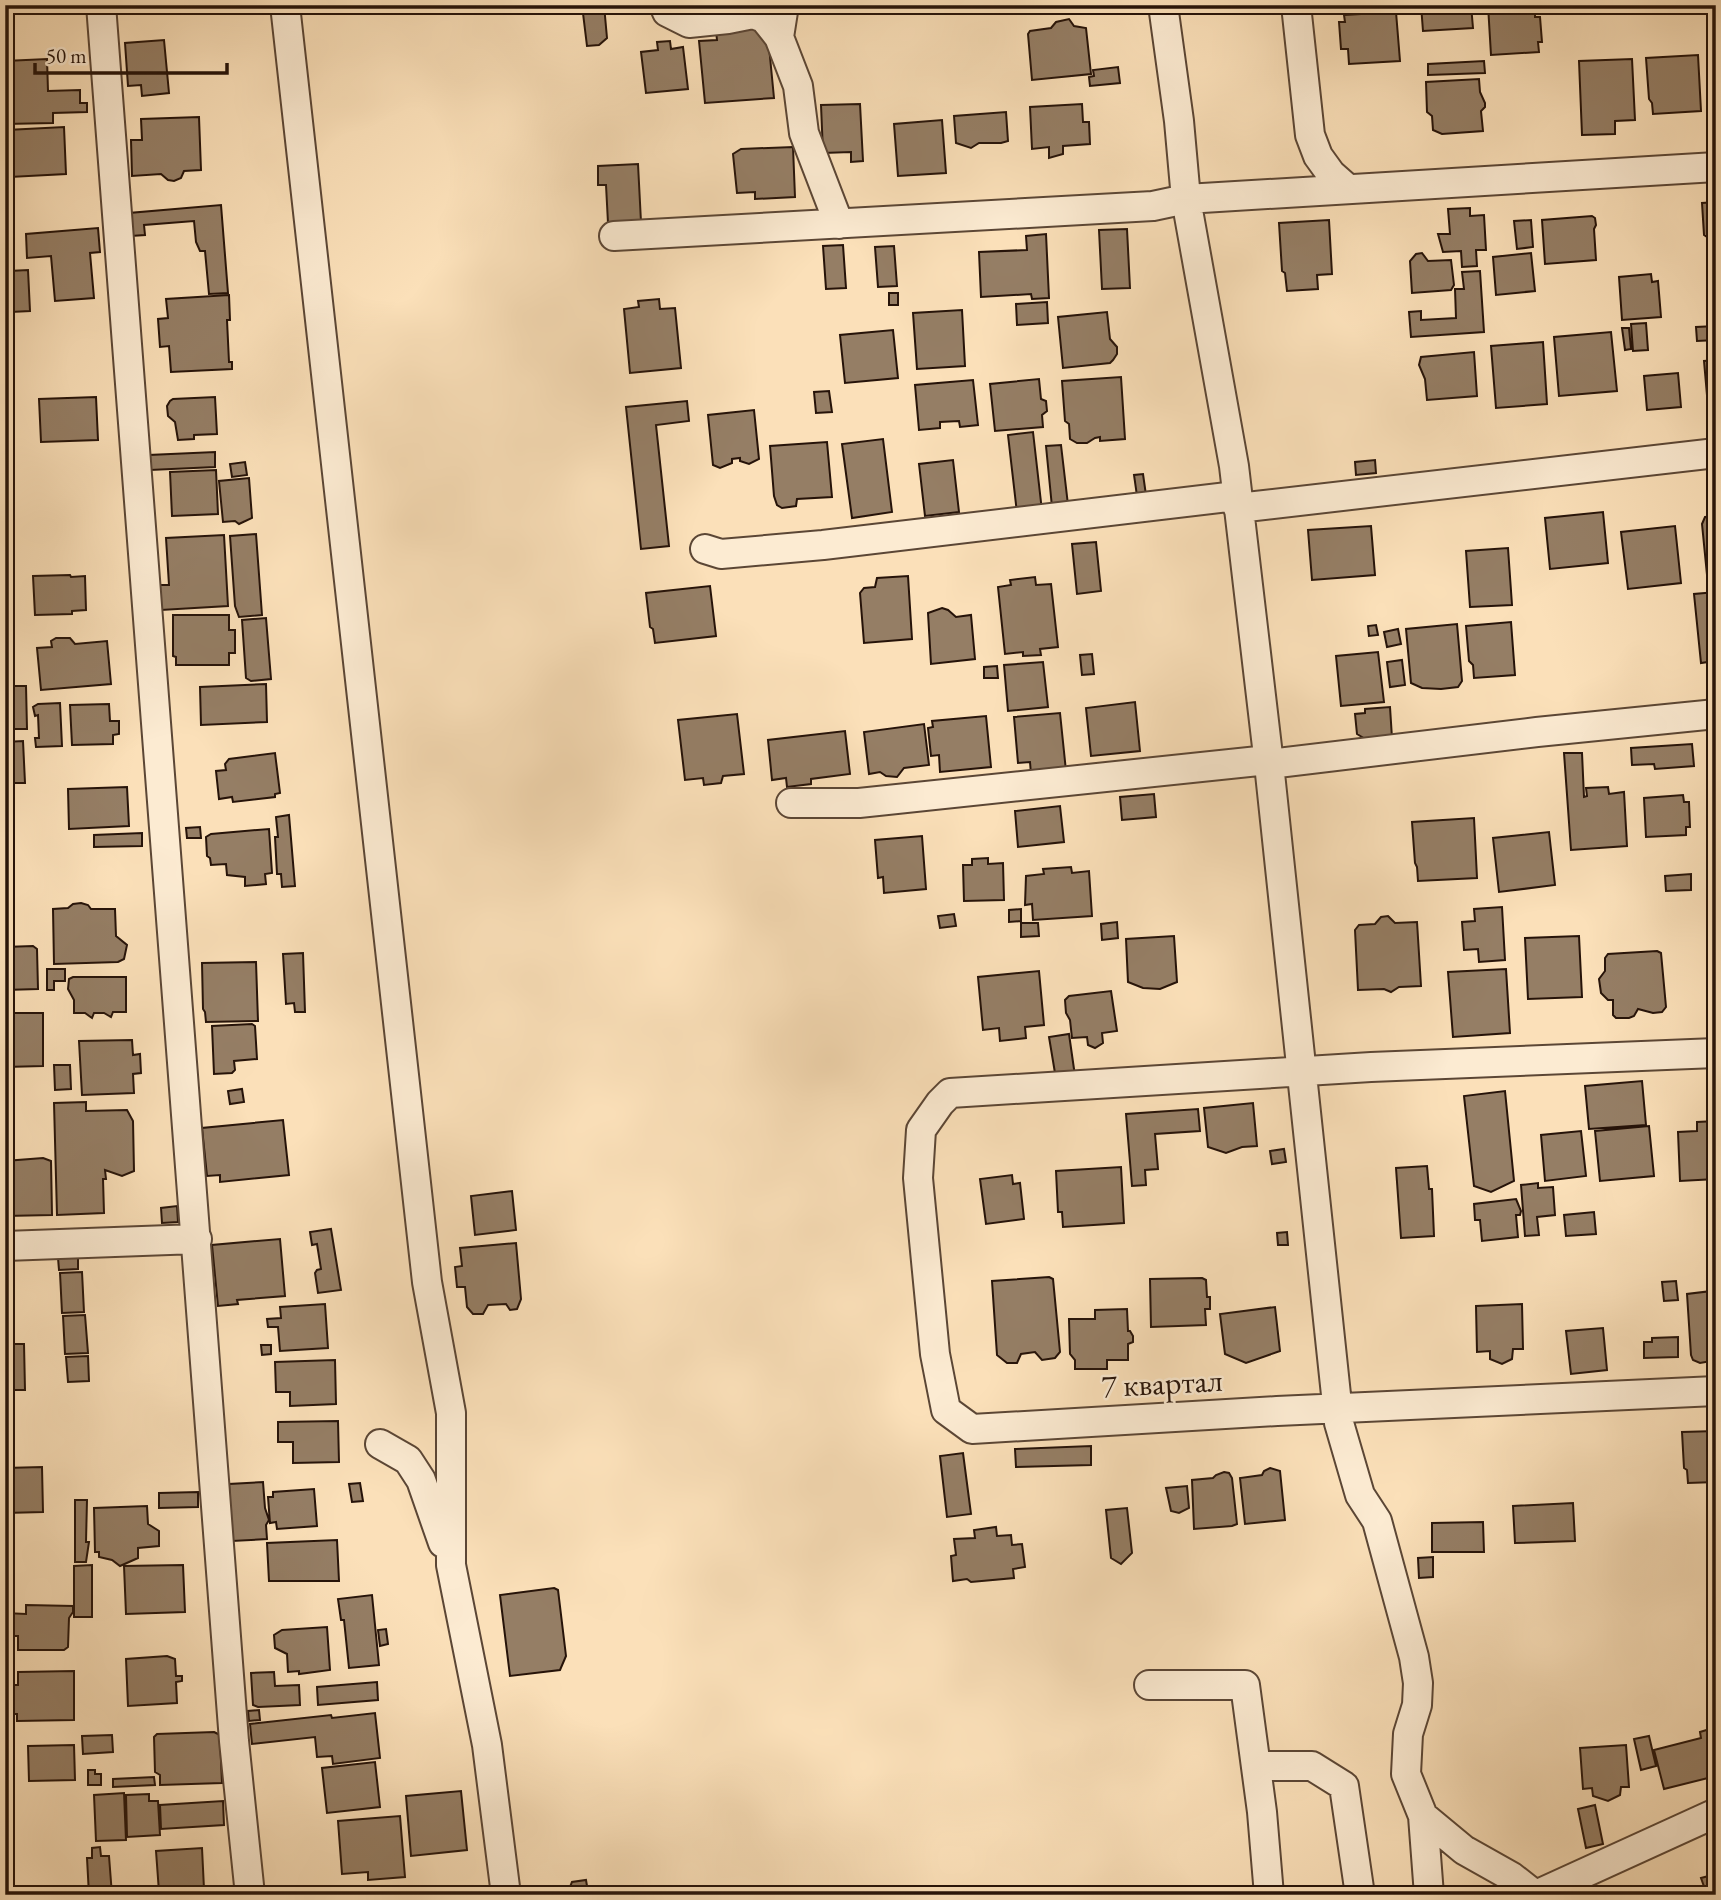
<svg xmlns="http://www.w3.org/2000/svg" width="1721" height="1900" font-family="'EB Garamond',serif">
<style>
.building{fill:#957e65;stroke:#261309;stroke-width:2}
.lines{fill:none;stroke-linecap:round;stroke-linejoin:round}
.minor-casing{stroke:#5b4635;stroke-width:32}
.minor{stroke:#fcebd2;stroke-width:28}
.labels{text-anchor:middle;stroke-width:5;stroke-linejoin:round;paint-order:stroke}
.street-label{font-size:32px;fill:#261309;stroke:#fcebd2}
</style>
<rect width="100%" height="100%" fill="#fbe0b9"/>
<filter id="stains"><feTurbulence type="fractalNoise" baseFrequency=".00286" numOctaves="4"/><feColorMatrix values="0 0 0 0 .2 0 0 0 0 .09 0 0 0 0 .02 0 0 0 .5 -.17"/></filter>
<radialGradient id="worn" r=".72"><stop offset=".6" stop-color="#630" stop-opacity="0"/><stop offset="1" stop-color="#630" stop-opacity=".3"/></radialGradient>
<path class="building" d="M582,5H604L607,38L599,45L587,46Z
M1421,5H1471L1473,28L1423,31Z
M1488,5H1535V17H1540L1542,42H1538L1539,52L1491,55Z
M1396,12L1400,61L1349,64L1348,49H1341L1339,22H1345L1344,15Z
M1069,19L1074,26L1086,28L1091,74L1032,80L1028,34L1030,31L1051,28L1056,22Z
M767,26L774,98L705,103L699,41L717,40L716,31Z
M164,40L169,93L142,96L141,85L128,86L125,43Z
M670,41L671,49L683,47L688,89L646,93L641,52L658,50L657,42Z
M1698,55L1701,111L1653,114L1652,103L1649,99L1646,58Z
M47,59L48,91L80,90V103H87V112L53,113V123L5,124V61Z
M1632,59L1635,120L1615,121V134L1582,135L1579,61Z
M1484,61L1485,73L1428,75V64Z
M1118,67L1120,83L1090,86L1089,77L1094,76L1093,70Z
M1479,79L1480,92L1485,103V107L1481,111L1483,131L1442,134L1433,130L1432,116L1427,112L1426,82Z
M860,104L863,161L851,162V152L823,153L821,105Z
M1082,104L1083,122H1089L1090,144L1063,146V154L1049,158V147L1032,149L1030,107Z
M1006,112L1008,141L1001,143H979L971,148L956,143L954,116Z
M199,117L201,170L184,171L181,178L174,181L168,180L161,174L132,176L131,140H142L141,119Z
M942,120L946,173L898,176L894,124Z
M64,127L66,174L10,177L7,130Z
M793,147L795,197L755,199V192L737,193L733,154L741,149Z
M638,164L641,222L608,223L606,185H598V166Z
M1716,202V245L1707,246V237L1704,235L1702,203Z
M221,205L228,293L209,294L205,251H200L196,242L194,221L144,225L145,235L131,236L129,213Z
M1470,208V216L1484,215L1486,250H1476L1477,266L1462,267L1461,251L1443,252L1438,234H1450L1448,209Z
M1592,216L1595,218L1596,225L1594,229L1596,260L1545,264L1542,220Z
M1329,220L1332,274L1317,275L1318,289L1287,291L1285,273L1282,271L1279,223Z
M1531,220L1533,247L1517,249L1514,221Z
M98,228L100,252L90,253L94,298L55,301L51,256L27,258L26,234Z
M1127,229L1130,288L1102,289L1099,230Z
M1046,234L1049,298L1032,299L1031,294L981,297L979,252L1027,250L1026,236Z
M843,245L846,288L826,289L823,246Z
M894,246L897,286L878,287L875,247Z
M1422,253L1428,261L1451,260L1454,285L1451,290L1412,293L1410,261L1416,254Z
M1531,253L1535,291L1496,295L1493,257Z
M28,270L30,311L11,312L9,271Z
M1480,271L1484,332L1411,337L1409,312L1421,311V320L1456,318L1455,289H1464L1462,272Z
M1651,274L1652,282L1658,281L1661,317L1622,320L1619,277Z
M889,293H898V305H889Z
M229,295L230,320H227L229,362H232V369L171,372L169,346L160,347L158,319L168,318L166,299Z
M659,299L660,309L675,308L681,368L630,373L624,309L639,307L638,301Z
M1047,302L1048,323L1017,325L1016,304Z
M962,310L965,366L917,369L913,313Z
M1107,312L1110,339L1117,347V354L1113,360L1110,363L1063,368L1058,317Z
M1646,323L1648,350L1633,351L1631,324Z
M1716,326V340L1697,341L1696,327Z
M1622,328H1629L1631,349L1625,350Z
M893,330L898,378L845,383L840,335Z
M1611,332L1617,391L1559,396L1554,337Z
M1543,342L1547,404L1496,408L1491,346Z
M1474,352L1477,396L1427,400L1425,379L1419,365L1421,357Z
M1716,360V418H1709L1704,361Z
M1678,373L1681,407L1647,410L1644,376Z
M1121,377L1125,439L1100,441V437L1095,438L1087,443H1077L1070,439L1069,424L1065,421L1062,381Z
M1039,379L1041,399L1046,401L1047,411L1042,415L1043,427L995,431L990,384Z
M973,380L978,425L960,427L959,421L940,422V428L919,430L915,385Z
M829,391L832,412L816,413L814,392Z
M96,397L98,440L41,442L39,399Z
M215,397L217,434L194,435V439L178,440L175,422L168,416L167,406L170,401L173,399Z
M687,401L689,421L656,425L669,546L641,549L626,407Z
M754,410L759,459L749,464L740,461V458L732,459V463L720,468L713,465L708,415Z
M1033,432L1042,511L1017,513L1008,435Z
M883,439L892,512L852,518L842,444Z
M827,442L832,497L797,499L796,506L782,508L777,505L774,496L770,446Z
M1061,445L1068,505L1052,507L1046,446Z
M215,452V467L150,470L149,455Z
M953,460L959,512L925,516L919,464Z
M1375,460L1376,473L1356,475L1355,462Z
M245,462L247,475L232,477L230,464Z
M216,470L218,514L172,516L170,472Z
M1143,474L1146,495L1137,496L1134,475Z
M249,478L252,518L239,524L235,521L223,522L219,481Z
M5,479H13L14,524H5Z
M1603,512L1608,563L1550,569L1545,518Z
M1716,516V574L1707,575L1702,524L1705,517Z
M1371,526L1375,575L1312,580L1308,530Z
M1675,526L1681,583L1628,589L1621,532Z
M256,534L262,615L239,617L235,606L230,536Z
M224,535L228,606L161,610L159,585H169L166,538Z
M1096,542L1101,591L1077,594L1072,544Z
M1508,548L1512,605L1470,607L1466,551Z
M70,575L71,577L85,576L86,610L72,611V614L35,615L33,576Z
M908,576L912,639L864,643L860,593L864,588L875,587L877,578Z
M1035,577L1036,585L1051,584L1058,647L1040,649L1041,655L1023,656V652L1005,654L998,587L1011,585L1010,580Z
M710,586L716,636L655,643L653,629L650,627L646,593Z
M1716,592V670L1709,671L1708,662L1701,663L1694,594Z
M942,608L948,610L956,617L971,615L975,659L931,664L928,613Z
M173,615H229V630H235V653H229V665H176V657L173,656Z
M266,618L271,679L251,681L246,678L242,620Z
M1511,622L1515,675L1474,678L1473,665L1469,661L1466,626Z
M1457,624L1462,681L1458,687L1441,689L1422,688L1411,683L1406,629Z
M1376,625L1378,635L1369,636L1368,626Z
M1398,629L1401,644L1387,647L1384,632Z
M56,638H70L75,644L107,641L111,684L41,690L37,648L52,647L51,641Z
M1378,652L1384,702L1341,706L1336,656Z
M1092,654L1094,674L1082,675L1080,655Z
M1402,660L1405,685L1390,687L1387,662Z
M1043,662L1048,707L1008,711L1004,665Z
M997,666L998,678H984V667Z
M266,684L267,722L201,725L200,687Z
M5,686H26L27,729H5Z
M1135,702L1140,751L1091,756L1086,708Z
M60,703L62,746L36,747L35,738H39L38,715L35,716L33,707L38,704Z
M109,704L110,721H119V734L113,735V744L72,745L70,705Z
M1390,707L1392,738L1367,740L1357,734L1355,714L1365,713V709Z
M1060,713L1066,771L1031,774L1030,762L1018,763L1014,717Z
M737,714L744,774L723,776L721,783L704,785L703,778L685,780L678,720Z
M986,716L991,767L940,772L939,755L931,756L928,728L933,727L932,721Z
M924,724L929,765L904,768L897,777L886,776L880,772L869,774L864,732Z
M845,731L850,774L811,779V784L787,787L786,778L772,780L768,740Z
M23,741L25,783H5V742Z
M1692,744L1694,766L1655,769L1654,764L1632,765L1631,748Z
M275,753L280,793L275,794V797L233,802L232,797L219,799L216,771L226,770L225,764L229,759Z
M1564,753H1582L1584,797L1587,796L1586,788L1608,787L1609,794L1624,792L1627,846L1571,850Z
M127,787L129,826L69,829L68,789Z
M1154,794L1156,817L1122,820L1120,797Z
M1683,795L1684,802H1689L1690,827H1686V835L1646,837L1644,798Z
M1060,806L1064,842L1018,847L1015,811Z
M289,815L295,886L282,887L281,874H277L275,837H278L276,817Z
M1474,818L1477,878L1418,881L1417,867L1415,863L1412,822Z
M200,827L201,838H187L186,828Z
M269,829L272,873L265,874L266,884L245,886V877L227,875L226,864L211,865L210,858L207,856L206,837L211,834Z
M1549,832L1555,885L1499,892L1493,838Z
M142,833V846L94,847V835Z
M922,836L926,889L884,893L883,877L878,878L875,840Z
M988,858V864L1003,863L1004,900L964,901L963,865H972V859Z
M1071,867L1072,873L1089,871L1092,916L1033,920L1032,904L1025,905L1026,876L1044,874L1043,869Z
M1691,874V890L1666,891L1665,876Z
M81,903L88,905L91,909H115L116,936L127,945L124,959L118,962L54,964L53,909L68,908L73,904Z
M1502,907L1505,960L1479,962L1478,949L1464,950L1462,922L1475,921L1474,909Z
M1021,909V921L1009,922V910Z
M954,914L956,926L940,928L938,916Z
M1388,916L1395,923L1417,922L1421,986L1399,987L1391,992L1384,989L1358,990L1355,930L1359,925L1375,924L1381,917Z
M1117,922L1118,938L1102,940L1101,924Z
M1021,923H1038L1039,936L1021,937Z
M1174,936L1177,982L1160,989L1143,988L1128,982L1126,939Z
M1579,936L1582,997L1528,999L1525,938Z
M33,946L37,949L38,989L5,990V947Z
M1657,951L1661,953L1666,1007L1662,1012L1653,1013L1638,1009L1634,1016L1629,1018H1616L1613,1015V1000H1608L1601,993L1599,979L1605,971V958L1608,954Z
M303,953L305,1012H295L294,1003L286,1004L283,954Z
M256,962L258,1021L206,1022L205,1012L203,1009L202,963Z
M47,969H65V981H54V990H47Z
M1506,969L1510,1033L1453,1037L1448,972Z
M1039,971L1044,1025L1025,1027L1026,1038L1000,1041L999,1028L983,1030L978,977Z
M73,977H126V1012H113L111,1017L104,1013H94L92,1018L85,1013H74V1000L68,989L69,979Z
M1111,991L1117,1031L1102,1033L1103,1043L1095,1048L1088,1045L1087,1037L1072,1038L1070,1020L1066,1013L1065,1000L1069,996Z
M1716,993V1030L1713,1028L1709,994Z
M5,1013H43V1066L5,1067Z
M252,1024L255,1026L257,1059L234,1061L235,1070L232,1073L214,1074L212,1026Z
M1069,1034L1075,1076L1056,1079L1049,1037Z
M132,1040L133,1055L140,1054L141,1073L133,1074L134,1093L82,1095L79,1041Z
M54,1065H70L71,1089L55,1090Z
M1642,1081L1646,1125L1589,1129L1585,1086Z
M242,1089L244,1102L230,1104L228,1091Z
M1505,1091L1514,1181L1491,1192L1474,1186L1464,1096Z
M86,1102V1111L127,1110L133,1121L134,1171L122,1176L105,1170L106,1179H103L104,1213L57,1215L54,1103Z
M1253,1103L1257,1146L1242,1147L1226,1153L1208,1147L1204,1108Z
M1198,1109L1200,1131L1155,1134L1158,1169L1145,1170L1146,1185L1132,1186L1126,1114Z
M283,1120L289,1175L220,1182V1175L207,1176L202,1128Z
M1716,1121V1179L1680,1181L1678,1132L1697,1131V1122Z
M1649,1126L1654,1176L1600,1181L1595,1131Z
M1581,1131L1586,1176L1545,1181L1541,1135Z
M1284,1149L1286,1162L1272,1164L1270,1151Z
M43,1158L51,1161L52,1215L5,1216V1161Z
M1427,1166L1429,1189H1432L1434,1236L1401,1238L1396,1168Z
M1121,1167L1124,1223L1063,1227L1062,1212H1058L1056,1171Z
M1012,1175L1013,1184L1020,1183L1024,1219L986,1224L980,1179Z
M1538,1183V1188L1553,1187L1555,1215L1537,1217L1539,1235L1525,1236L1521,1185Z
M512,1191L516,1230L475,1235L471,1196Z
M1516,1199L1521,1211L1520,1215H1516L1518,1237L1482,1241L1480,1220H1475L1474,1204Z
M177,1206L178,1222L162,1223L161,1208Z
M1594,1212L1596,1234L1566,1236L1564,1215Z
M331,1229L341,1290L318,1293L315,1273L317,1270L321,1269L317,1244L312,1245L310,1232Z
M1287,1232L1288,1245H1278L1277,1233Z
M280,1239L285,1296L237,1300L238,1304L218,1306L212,1245Z
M516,1243L521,1299L517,1309L510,1310L506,1304L488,1305L483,1314H473L467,1307L465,1287H457L455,1267L462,1266L460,1248Z
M78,1257V1269L59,1270L58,1258Z
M82,1272L84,1312L62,1313L60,1273Z
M1049,1277L1053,1279L1060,1352L1055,1358L1042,1360L1035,1352L1021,1354L1017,1363H1007L997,1355L992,1281Z
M1202,1278L1206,1280L1207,1297H1210V1309H1205L1206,1325L1151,1327L1150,1279Z
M1676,1281L1678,1300L1664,1301L1662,1282Z
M1712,1291V1300H1716V1356L1711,1361L1700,1363L1693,1360L1691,1355L1687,1294Z
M325,1304L328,1348L280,1351L278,1327H268L267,1319L281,1318L280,1307Z
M1522,1304L1523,1349H1513L1512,1359L1502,1364L1490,1359V1351L1477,1352L1476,1306Z
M1275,1307L1280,1351L1246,1363L1225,1354L1220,1314Z
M1127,1309L1128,1331H1130L1133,1336V1342L1128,1344V1360H1107V1369H1075V1360L1070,1354L1069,1319H1095V1310Z
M85,1315L88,1353L65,1354L63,1316Z
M1603,1328L1607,1370L1571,1374L1566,1331Z
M1678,1337V1357L1644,1358V1342H1652V1338Z
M5,1344H24L25,1390H5Z
M261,1345H271V1354L262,1355Z
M88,1356L89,1381L68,1382L66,1357Z
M335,1360L336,1404L290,1406V1392H276L275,1362Z
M338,1421L339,1462L293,1463V1442H278V1422Z
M1716,1431V1482L1688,1483L1687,1470L1684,1468L1682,1432Z
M1091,1446V1465L1016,1467L1015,1449Z
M963,1453L971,1514L947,1517L940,1456Z
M42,1467L43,1512L5,1513V1468Z
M1270,1468L1280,1471L1285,1520L1245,1524L1240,1478L1262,1475L1264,1471Z
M1224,1472L1229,1473L1232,1478L1237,1524L1232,1526L1194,1529L1192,1480L1213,1478L1216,1475Z
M263,1482L265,1508L269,1520L266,1525L267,1539L232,1541L229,1484Z
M360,1483L363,1501L352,1502L349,1484Z
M1187,1486L1189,1508L1179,1513L1171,1511L1166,1488Z
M314,1489L317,1526L277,1529L276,1522L270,1523L268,1497H273V1492Z
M198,1492V1507L159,1508V1493Z
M75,1500H87L86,1542H89L86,1562H75Z
M1573,1503L1575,1541L1515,1543L1513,1506Z
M147,1506L148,1524L159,1531V1546L138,1548V1558L120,1566L112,1560L99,1557V1552H95L94,1508Z
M1127,1508L1132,1553L1121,1564L1111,1558L1106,1510Z
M1483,1522L1484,1552H1432V1523Z
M996,1527L997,1536L1011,1535L1012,1545L1022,1544L1025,1567L1013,1569L1014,1578L971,1582L967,1579L953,1581L951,1556L956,1555L954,1539L975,1538L974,1530Z
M337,1540L339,1581H269L267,1543Z
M1433,1557V1577L1419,1578L1418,1558Z
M92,1565V1617H74V1566Z
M183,1565L185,1612L126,1614L124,1566Z
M554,1588L558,1590L566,1656L560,1670L510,1676L500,1595Z
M372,1595L379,1665L349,1668L344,1620H341L338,1599Z
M26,1605L73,1606V1612L69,1618L68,1647L64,1650H18V1636H5V1613L26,1614Z
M327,1627L330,1670L299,1674V1671L288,1672L287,1654L275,1648L274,1635L282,1630Z
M386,1629L388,1644L380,1646L378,1630Z
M167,1656L175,1659L176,1676H182V1681L176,1682L177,1703L128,1706L126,1659Z
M74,1671V1720L17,1721V1714H10L9,1685H18V1672Z
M274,1672L275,1686L299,1685L300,1705L258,1707L253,1705L251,1673Z
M377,1682L378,1700L318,1705L317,1687Z
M259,1710L260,1720L249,1721L248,1711Z
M375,1713L380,1758L333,1764L332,1756L317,1757L315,1737L252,1744L250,1724L331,1715L332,1718Z
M1716,1727V1793L1712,1777L1664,1789L1654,1750L1701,1738L1700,1732Z
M214,1732L220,1735L222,1783L160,1785V1775L155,1772L154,1737L157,1734Z
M112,1735L113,1752L83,1754L82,1736Z
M1649,1736L1656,1766L1641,1770L1634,1739Z
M74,1745L75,1780L29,1781L28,1746Z
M1626,1745L1629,1787H1621L1620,1795L1608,1801L1593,1796L1592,1788L1583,1789L1580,1748Z
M375,1762L380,1807L327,1813L322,1768Z
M88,1770H95V1774H101V1785H88Z
M154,1777L155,1785L113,1787V1779Z
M461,1791L467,1850L411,1856L406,1796Z
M124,1793L126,1840L96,1841L94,1795Z
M149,1794V1801H158L160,1835L127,1837L126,1795Z
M223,1801L224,1825L161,1829L160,1805Z
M1595,1805L1603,1844L1586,1848L1578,1809Z
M400,1816L405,1877L368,1880V1872L342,1874L338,1821Z
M100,1847L101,1856H109L112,1895H89L87,1858H92V1848Z
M202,1848L204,1889L159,1892L156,1851Z
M1716,1874V1895H1707L1701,1878Z
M586,1880L587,1886H590L591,1895H571L570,1887L572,1882Z
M1620,1887L1623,1895H1605L1604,1893Z
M231,1888V1895H207V1890Z"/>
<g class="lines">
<g class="minor-casing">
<path id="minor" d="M101,5L234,1741L250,1895
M285,5L427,1282L451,1413V1565L487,1745L506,1895
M664,5L667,12L689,23L728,19L753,14L764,18L779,37L798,86L804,133L839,224
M1163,5L1179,121L1186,199L1234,466L1269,764L1339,1423L1360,1495L1377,1521L1414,1657L1418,1683L1417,1705L1408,1734L1406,1774L1423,1816L1429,1895
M1296,5L1310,135L1318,156L1331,174L1348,189
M779,37L784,5
M614,236L1153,206L1186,199L1716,167
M1238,508L1716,453
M705,549L721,554L823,545L1236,496
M1269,764L1537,732L1716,714
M791,803H859L1268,760
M1716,1053L1371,1067L950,1093L940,1103L921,1130L918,1178L935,1354L946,1410L972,1429L1277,1411L1716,1391
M5,1246L197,1239
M380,1444L408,1460L421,1480L443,1543
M1149,1685H1245L1262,1812L1269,1895
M1256,1766H1312L1344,1786L1360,1895
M1423,1816L1464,1850L1512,1877L1535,1895
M1536,1895L1716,1813"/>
</g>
<use href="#minor" class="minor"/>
</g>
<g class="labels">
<g class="street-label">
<text transform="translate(1162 1383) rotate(-3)" y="11">7 квартал</text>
</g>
</g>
<rect width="1721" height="1900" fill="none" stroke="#fbe0b9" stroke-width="28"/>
<rect x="7" y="7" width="1707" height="1886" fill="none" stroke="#261309" stroke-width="3.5"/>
<rect x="14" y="14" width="1693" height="1872" fill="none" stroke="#261309" stroke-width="2"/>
<path d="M35 63v10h192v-10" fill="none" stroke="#261309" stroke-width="3.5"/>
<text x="46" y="63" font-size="21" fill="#261309" stroke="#fcebd2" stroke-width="5" paint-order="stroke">50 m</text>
<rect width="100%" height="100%" filter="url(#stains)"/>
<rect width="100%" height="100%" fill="url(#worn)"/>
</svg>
